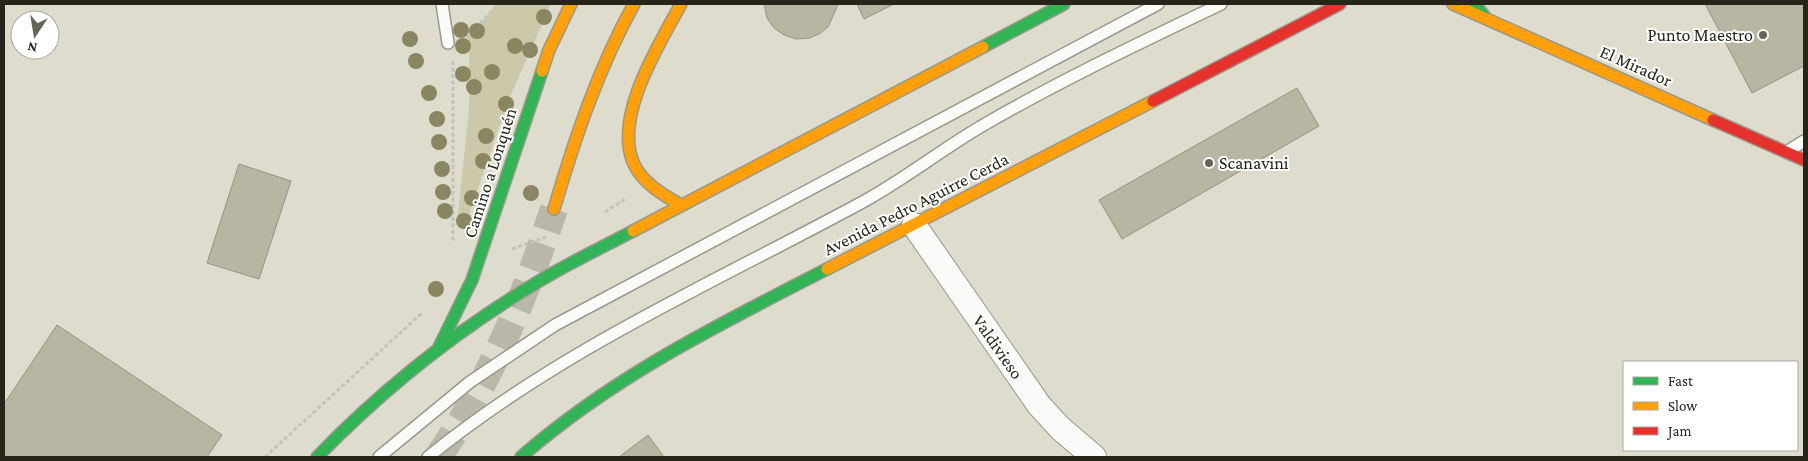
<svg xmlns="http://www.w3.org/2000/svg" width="1808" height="461" font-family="'Crimson Pro',serif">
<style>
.green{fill:#ccc9aa}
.building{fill:#b8b6a2;stroke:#949387}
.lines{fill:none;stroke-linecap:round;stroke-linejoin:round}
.primary-tunnel{stroke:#b9b8a9;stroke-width:28;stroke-dasharray:28 14;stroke-linecap:butt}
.lane-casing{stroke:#9a998c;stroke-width:14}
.street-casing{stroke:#9a998c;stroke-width:26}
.fast-casing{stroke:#9a998c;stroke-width:14}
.slow-casing{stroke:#9a998c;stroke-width:14}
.jam-casing{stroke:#9a998c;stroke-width:14}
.path{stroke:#c4c2be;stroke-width:3;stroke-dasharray:4 2.5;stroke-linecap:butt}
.lane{stroke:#fafaf8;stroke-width:11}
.street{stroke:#fafaf8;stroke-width:24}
.fast{stroke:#30b455;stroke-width:11}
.slow{stroke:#ff9f0a;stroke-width:11}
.jam{stroke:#e5322d;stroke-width:11}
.tree{fill:#8a8661}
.poi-dot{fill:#676559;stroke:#fff;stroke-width:2}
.labels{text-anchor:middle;stroke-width:4;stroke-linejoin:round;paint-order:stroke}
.poi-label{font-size:18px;fill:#27251a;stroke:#fff;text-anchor:end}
.street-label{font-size:18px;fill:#27251a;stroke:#fff}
</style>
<rect width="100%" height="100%" fill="#deddcd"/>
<path class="green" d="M497,4H551L509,99L464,229L457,223L469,110V38Z"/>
<path class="building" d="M764,4H837V7L828,27L819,34L809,38L796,39L784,35L774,28L767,18Z
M857,4H894L864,19Z
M1705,4H1804V66L1752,93Z
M1297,88L1319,126L1122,239L1099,200Z
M239,164L291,181L259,279L207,263Z
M57,325L222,435L207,457H4V404Z
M648,435L664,457H619Z"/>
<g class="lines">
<path class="primary-tunnel" d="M438,457C490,382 525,296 554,209"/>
<g class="lane-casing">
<path id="lane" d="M442,4L448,43
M1788,151L1804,141
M379,457L470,382L555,325L1158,4
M428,457C560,350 711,284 859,204C904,180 943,148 987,123C1063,79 1142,42 1221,4"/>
</g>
<g class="street-casing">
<path id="street" d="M914,225L1039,405L1060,428L1094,457"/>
</g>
<g class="fast-casing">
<path id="fast" d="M1475,4L1485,17
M983,47L1064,4
M439,347L472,280L542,71
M317,457C382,390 456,331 536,283C567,264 601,248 633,231
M521,457C612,377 720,324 827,269"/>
</g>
<g class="slow-casing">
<path id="slow" d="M681,4C659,45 614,115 633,162C641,182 663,195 681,205
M1453,4L1713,120
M542,71L549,50L571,4
M554,209C575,138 598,69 634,4
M633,231L983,47
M827,269L1153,101"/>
</g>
<g class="jam-casing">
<path id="jam" d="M1153,101L1340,4
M1713,120L1804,160"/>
</g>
<path class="path" d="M467,38L498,4
M453,61V243
M605,212L625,199
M512,249L546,237
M265,457L423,312"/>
<use href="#lane" class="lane"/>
<use href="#street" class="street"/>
<use href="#fast" class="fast"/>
<use href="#slow" class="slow"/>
<use href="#jam" class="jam"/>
</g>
<g class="tree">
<circle cx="544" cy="17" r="8"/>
<circle cx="461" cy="30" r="8"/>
<circle cx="477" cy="31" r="8"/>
<circle cx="410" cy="39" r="8"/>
<circle cx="463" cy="46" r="8"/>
<circle cx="515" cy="46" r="8"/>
<circle cx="530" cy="50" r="8"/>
<circle cx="416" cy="61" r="8"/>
<circle cx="492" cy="72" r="8"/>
<circle cx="463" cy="74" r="8"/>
<circle cx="474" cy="87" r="8"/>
<circle cx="429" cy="93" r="8"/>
<circle cx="506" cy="104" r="8"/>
<circle cx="437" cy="119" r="8"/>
<circle cx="486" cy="136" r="8"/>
<circle cx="439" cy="142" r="8"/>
<circle cx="483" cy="161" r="8"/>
<circle cx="442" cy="169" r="8"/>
<circle cx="443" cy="192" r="8"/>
<circle cx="531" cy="193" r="8"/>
<circle cx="472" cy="198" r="8"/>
<circle cx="445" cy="211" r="8"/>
<circle cx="464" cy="221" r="8"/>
<circle cx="436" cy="289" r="8"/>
</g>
<g class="poi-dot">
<circle cx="1763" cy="35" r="5"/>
<circle cx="1209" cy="163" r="5"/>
</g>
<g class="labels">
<g class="poi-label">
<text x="1753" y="41">Punto Maestro</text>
<text x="1219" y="169" text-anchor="start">Scanavini</text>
</g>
<g class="street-label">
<text transform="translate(1636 66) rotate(24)" y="6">El Mirador</text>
<text transform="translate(490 173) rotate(-72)" y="6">Camino a Lonquén</text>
<text transform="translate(916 204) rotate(-27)" y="6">Avenida Pedro Aguirre Cerda</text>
<text transform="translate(998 347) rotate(55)" y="6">Valdivieso</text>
</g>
</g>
<rect width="1808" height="461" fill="none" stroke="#27251a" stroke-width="10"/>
<rect x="1623" y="361" width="175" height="90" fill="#ffffff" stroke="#a9a8a3"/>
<rect x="1633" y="377" width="25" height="8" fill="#30b455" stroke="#a9a8a3"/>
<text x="1668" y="386" font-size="15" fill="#27251a">Fast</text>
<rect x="1633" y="402" width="25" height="8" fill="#ff9f0a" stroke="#a9a8a3"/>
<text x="1668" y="411" font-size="15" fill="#27251a">Slow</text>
<rect x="1633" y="427" width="25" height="8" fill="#e5322d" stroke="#a9a8a3"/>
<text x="1668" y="436" font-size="15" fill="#27251a">Jam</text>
<g transform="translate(35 35) rotate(192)"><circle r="24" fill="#ffffff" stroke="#a9a8a3"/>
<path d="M0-4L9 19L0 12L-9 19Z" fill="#676559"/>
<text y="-8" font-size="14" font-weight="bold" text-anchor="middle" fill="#27251a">N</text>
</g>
</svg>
